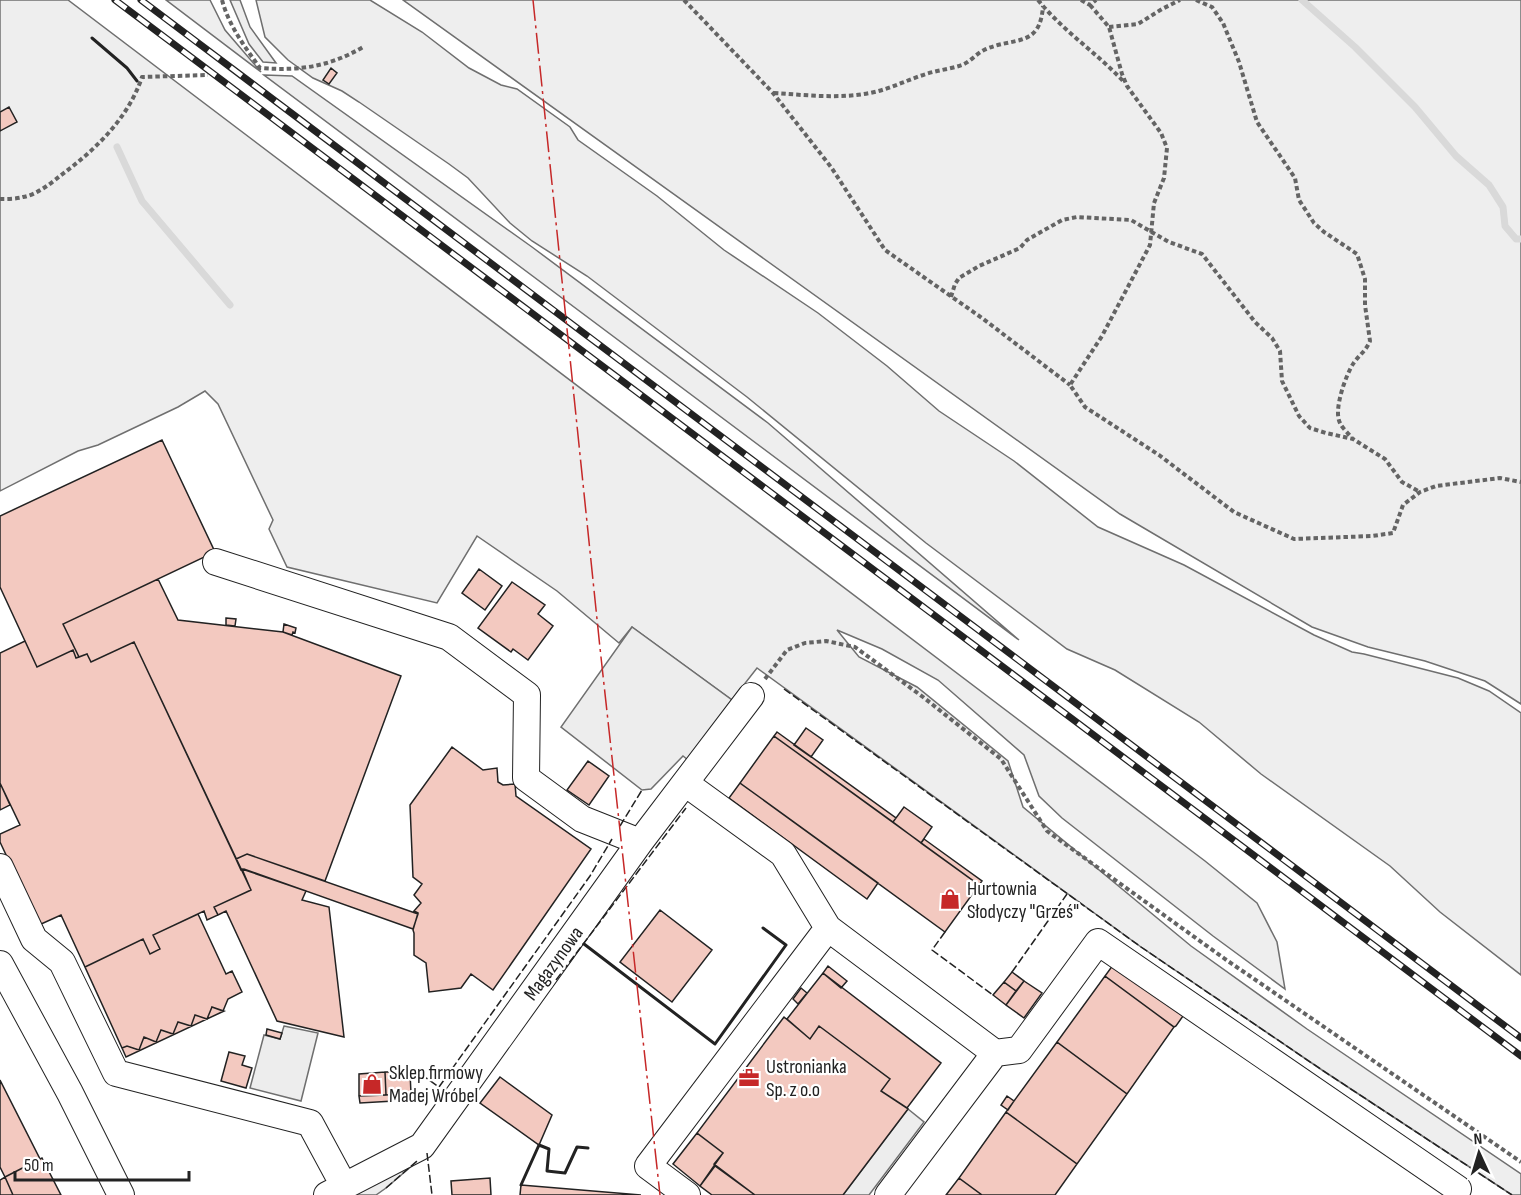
<svg xmlns="http://www.w3.org/2000/svg" width="1521" height="1195" font-family="'Sofia Sans Condensed',sans-serif">
<style>
.green{fill:#eee;stroke:#6f6f6f;stroke-width:1.5}
.parking{fill:#ededed;stroke:#6f6f6f;stroke-width:1.5}
.lines{fill:none;stroke-linecap:round;stroke-linejoin:round}
.stream{stroke:#d9d9d9;stroke-width:7}
.building{fill:#f3c9c0;stroke:#222;stroke-width:1.5}
.minor-casing{stroke:#222;stroke-width:28}
.path{stroke:#646464;stroke-width:4;stroke-dasharray:4.5 3;stroke-linecap:butt}
.minor{stroke:#fff;stroke-width:26}
.rail-casing{stroke:#222;stroke-width:7}
.rail{stroke:#fff;stroke-width:4.5;stroke-dasharray:14;stroke-linecap:butt}
.fence{stroke:#222;stroke-width:1.5;stroke-dasharray:8 3;stroke-linecap:butt}
.wall{stroke:#222;stroke-width:3}
.power{stroke:#c62828;stroke-width:1.5;stroke-dasharray:21 4.5 3 4.5;stroke-linecap:butt}
.labels{text-anchor:middle;stroke-width:4.5;stroke-linejoin:round;paint-order:stroke}
.poi-label{font-size:20px;fill:#222;stroke:#fff;text-anchor:start}
.street-label{font-size:20px;fill:#222;stroke:#fff}
</style>
<rect width="100%" height="100%" fill="#fff"/>
<path class="green" d="M0,0H68L1205,861L1257,903L1277,942L1285,989L1213,936L1062,818L1039,796L1024,755L938,680L882,649L837,630L859,657L917,687L1008,761L1023,807L1191,946L1307,1029L1521,1174V1195H1512L1322,1070L1141,947L757,668L732,700L632,627L619,643L557,591L477,536L437,603L287,567L269,529L273,520L218,404L205,391L178,407L98,445L78,451L0,491Z
M166,0H210L225,30L261,72Z
M230,0H240L250,27L276,63L263,62L249,44Z
M256,0H370L422,32L469,68L501,85L517,89L570,127L578,140L657,196L724,250L818,313L887,366L939,411L1014,461L1098,527L1184,565L1314,635L1352,652L1364,654L1458,678L1489,691L1521,713V975L1440,912L1390,866L1261,774L1199,722L1115,670L1067,649L926,543L747,397L587,276L532,241L510,223L468,178L449,164L359,102L342,91L313,78L288,60L265,37Z
M403,0H1521V704L1485,681L1425,661L1368,647L1312,627L1120,514Z
M264,75L292,76L532,247L768,423L1019,640Z"/>
<path class="parking" d="M632,627L732,700L688,760L683,756L651,789L642,790L561,727Z
M284,1026L318,1033L301,1101L250,1088L264,1035L280,1039Z
M908,1109L924,1122L869,1195H843Z
M427,1153L386,1188L376,1195H341Z"/>
<g class="lines">
<path class="stream" d="M1302,0L1355,47L1415,107L1456,156L1489,185L1503,207L1505,226L1516,239H1521
M117,147L142,201L230,305"/>
</g>
<path class="building" d="M331,68L337,73L329,84L323,80Z
M9,107L17,122L0,131V112Z
M162,440L215,552L63,624L79,657L76,658L73,650L37,667L0,587V516Z
M479,569L502,586L485,610L462,593Z
M158,579L178,620L283,632L401,676L325,881L247,854L236,859L134,642L91,662L87,654L79,657L63,624Z
M512,582L545,605L538,614L553,626L528,660L513,649L511,652L478,628Z
M226,618L236,619L235,626L226,625Z
M284,624L296,628L295,633L293,632L292,635L283,632Z
M25,641L37,667L73,650L76,658L87,654L91,662L134,642L251,890L214,907L218,915L207,920L204,911L153,935L160,949L150,954L143,939L85,967L61,915L39,925L0,842V834L20,825L0,783V653Z
M806,728L823,740L811,757L794,745Z
M777,732L896,818L893,822L774,736Z
M774,736L979,885L945,932L740,783Z
M452,747L483,770L497,768L498,782L503,785L515,784L516,796L591,849L493,990L471,974L461,988L429,992L426,963L414,955V933L413,930L418,913L414,911L421,903L414,895L422,884L413,877L410,805Z
M588,761L609,776L589,805L567,790Z
M0,783L10,805L0,810Z
M740,783L878,883L867,899L729,798Z
M904,807L932,827L921,843L893,822Z
M924,839L982,881L979,885L921,843Z
M247,854L418,914L413,929L244,869L241,870L236,859Z
M242,869L306,891L302,900L329,907L344,1037L277,1021L226,911L218,915L214,907L251,890Z
M660,910L712,950L672,1002L620,962Z
M198,914L226,974L232,971L242,992L228,999L223,1011L212,1007L207,1019L195,1015L191,1026L178,1022L173,1034L161,1030L156,1042L144,1037L139,1050L127,1046L122,1048L85,967L143,939L150,954L160,949L153,935Z
M1113,965L1183,1016L1176,1026L1174,1027L1105,976Z
M828,966L847,981L841,988L823,973Z
M1012,972L1024,981L1016,991L1004,982Z
M823,973L941,1063L907,1108L881,1091L890,1079L819,1026L810,1039L787,1019Z
M1105,976L1174,1027L1127,1094L1057,1042Z
M1024,981L1042,993L1024,1018L1006,1005Z
M1004,982L1016,991L1006,1005L993,995Z
M801,988L807,993L798,1004L793,999Z
M212,1007L224,1011L126,1057L122,1048L127,1046L139,1050L144,1037L156,1042L161,1030L173,1034L178,1022L191,1026L195,1015L207,1019Z
M784,1017L810,1039L819,1026L890,1079L881,1091L908,1109L843,1195H755L714,1164L723,1153L697,1133Z
M267,1029L282,1033L280,1039L266,1035Z
M1057,1042L1127,1094L1077,1164L1006,1112Z
M229,1052L245,1056L242,1065L252,1068L246,1088L221,1081Z
M385,1072H410L411,1094L386,1095Z
M385,1072L386,1095L359,1096V1074Z
M500,1077L552,1115L539,1145L480,1103Z
M0,1080L40,1159L5,1177L0,1167Z
M411,1094V1100L360,1103L359,1096Z
M1007,1096L1014,1101L1008,1110L1001,1105Z
M1006,1112L1077,1164L1055,1195H982L959,1178Z
M697,1133L723,1153L700,1186L673,1164Z
M42,1158L61,1195H13L5,1177Z
M715,1166L755,1195H712L700,1186Z
M5,1177L13,1195H0V1180Z
M490,1178L491,1195H452L451,1181Z
M959,1178L982,1195H946Z
M521,1185L641,1195H520Z"/>
<g class="lines">
<g class="minor-casing">
<path id="minor" d="M216,562L449,637L527,695L526,778L582,819L640,842
M685,783L783,854L828,928L995,1053L888,1195
M0,867L34,939L62,962L116,1073L310,1123L344,1186
M0,964L70,1093L121,1195
M995,1053L1019,1050L1098,942L1458,1189
M327,1195L422,1146L640,842L751,696
M687,1195L648,1166L828,928"/>
</g>
<path class="path" d="M222,0C229,26 245,47 260,68C299,71 329,67 363,47
M684,0L773,93L831,167L885,250L982,318L1070,385
M1038,0C1063,31 1097,53 1124,82
M1081,0L1090,5L1096,0
M1196,0L1212,7L1223,23L1239,62L1257,122L1295,178L1299,200L1314,223L1324,232L1357,254L1365,279V305L1370,341C1366,351 1359,355 1353,364C1346,375 1333,410 1340,423C1342,428 1349,434 1352,438
M1090,5L1109,27L1122,74L1127,86L1161,133L1167,148L1164,178L1154,203L1150,245L1102,336L1070,385L1085,407L1159,455L1234,512L1294,539L1372,536L1393,533L1403,505L1420,492L1436,486L1500,478L1521,482
M1109,27L1138,24L1162,9L1180,0
M774,93C805,95 839,99 870,93C890,89 907,80 926,74C938,70 951,69 962,65C970,62 976,54 984,50C1014,36 1040,49 1043,6
M0,199C7,199 16,199 23,197C36,195 50,184 60,176C95,150 128,119 142,77L208,75
M951,297L955,284L959,278L979,266L1020,248L1027,240L1062,220L1077,217L1131,220L1169,242L1202,254L1255,322L1272,338L1280,351L1282,381L1299,416L1310,428L1326,433L1353,439L1385,459L1402,482L1420,492
M765,679L787,650L805,643L826,641L855,647L923,697L1001,759L1047,831L1225,959L1521,1162"/>
<use href="#minor" class="minor"/>
<g class="rail-casing">
<path id="rail" d="M115,0L1521,1056
M141,0L1521,1038"/>
</g>
<use href="#rail" class="rail"/>
<path class="fence" d="M784,689L1141,947L1322,1070L1512,1195
M620,826L642,790
M945,932L932,950L993,995
M1012,972L1067,894
M556,980L686,808
M412,1068L439,1087L590,876L612,839
M427,1153L432,1195
M386,1188L417,1161"/>
<path class="wall" d="M92,38L127,68L137,81
M584,944L715,1044L786,945L763,928
M521,1185L539,1145L549,1149L547,1171L565,1173L577,1147L588,1148"/>
<path class="power" d="M533,0L600,648L660,1195"/>
</g>
<defs>
<g id="shop-bare" transform="scale(1.62)"><path d="M-5-2.5h2.3a2.7 3.5 0 0 1 5.4 0H5L5.5 6h-11ZM-1.5-2.5h3a1.5 2.3 0 0 0-3 0Z" fill="#c62828" stroke="#fff" stroke-width="2.5" paint-order="stroke"/></g>
<g id="office-bare" transform="scale(1.62)"><path d="M-6-3h4V-5.5h4V-3h4V5H-6ZM-1-4.5V-3h2v-1.5ZM-6 0V1H6V0Z" fill="#c62828" stroke="#fff" stroke-width="2.5" paint-order="stroke"/></g>
</defs>
<g fill-rule="evenodd">
<use href="#shop-bare" x="950" y="899"/>
<use href="#office-bare" x="749" y="1078"/>
<use href="#shop-bare" x="372" y="1084"/>
</g>
<g class="labels">
<g class="poi-label">
<text x="967" y="895">Hurtownia<tspan x="967" dy="23">Słodyczy "Grześ"</tspan></text>
<text x="766" y="1073">Ustronianka<tspan x="766" dy="23">Sp. z o.o</tspan></text>
<text x="389" y="1079">Sklep firmowy<tspan x="389" dy="23">Madej Wróbel</tspan></text>
</g>
<g class="street-label">
<text transform="translate(553 963) rotate(-54)" y="7">Magazynowa</text>
</g>
</g>
<g transform="translate(1479 1153) rotate(356)" stroke="#ffffff" stroke-width="4.5" paint-order="stroke">
<path d="M0-4.5L10 22L0 15L-10 22Z" fill="#222222"/>
<text y="-9" font-size="16" font-weight="bold" text-anchor="middle" fill="#222222">N</text>
</g>
<path d="M15 1171v9h174v-9" fill="none" stroke="#222222" stroke-width="3"/>
<text x="24" y="1171" font-size="18" fill="#222222" stroke="#ffffff" stroke-width="4.5" paint-order="stroke">50 m</text>
</svg>
